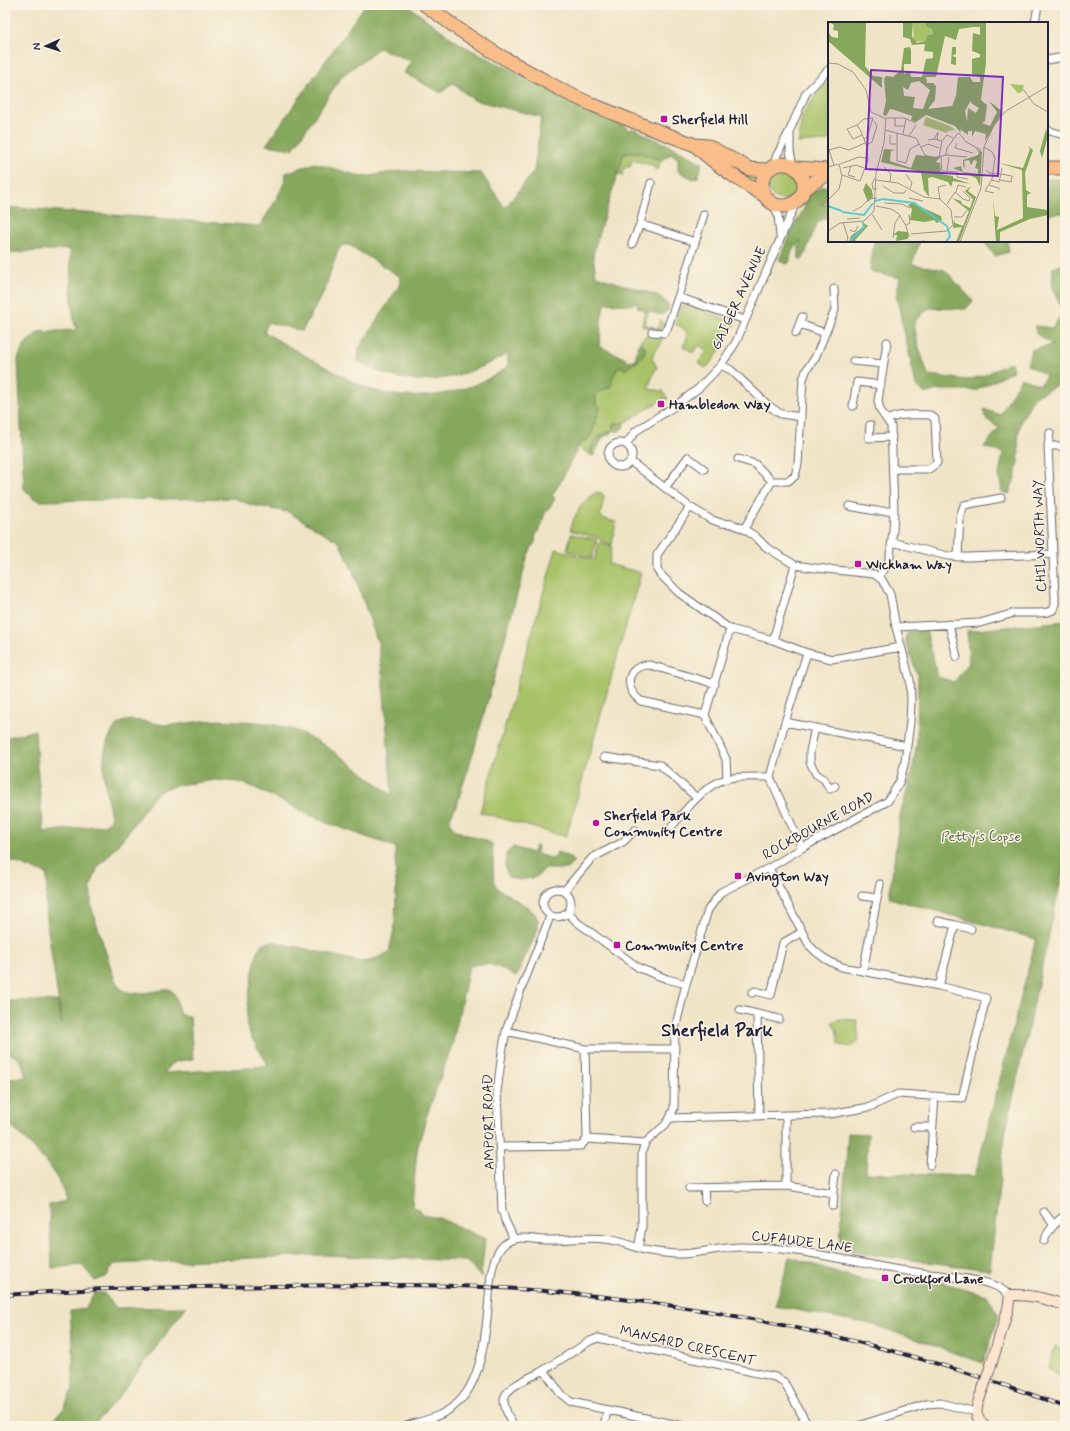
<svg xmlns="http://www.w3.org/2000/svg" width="1070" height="1431" font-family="Mynerve,sans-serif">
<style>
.green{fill:#a8c268;stroke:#657252}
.forest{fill:#86a85c;stroke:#54654c;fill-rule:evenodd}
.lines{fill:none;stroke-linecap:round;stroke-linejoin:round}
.street-casing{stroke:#6a666c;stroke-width:9}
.secondary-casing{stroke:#6a666c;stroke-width:12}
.highway-casing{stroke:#6a666c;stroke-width:15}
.street{stroke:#fff;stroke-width:7}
.secondary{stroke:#fce5cf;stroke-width:10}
.highway{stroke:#f8bd88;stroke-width:13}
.rail-casing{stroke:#22223b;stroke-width:4}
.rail{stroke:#fcf5e5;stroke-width:2.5;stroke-dasharray:8;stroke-linecap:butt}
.secondary-bridge-casing{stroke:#6a666c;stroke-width:12;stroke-linecap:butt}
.secondary-bridge{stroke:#fce5cf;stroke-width:10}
.poi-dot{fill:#b5179e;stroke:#fcf5e5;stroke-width:1.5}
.labels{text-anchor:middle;stroke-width:3;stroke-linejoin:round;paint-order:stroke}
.poi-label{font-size:14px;font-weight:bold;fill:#22223b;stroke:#fcf5e5;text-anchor:start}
.street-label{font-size:14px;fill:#22223b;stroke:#fcf5e5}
.park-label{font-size:14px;fill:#515a4b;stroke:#fcf5e5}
.district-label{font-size:18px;font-weight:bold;fill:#22223b;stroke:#fcf5e5}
.inset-river{fill:none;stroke:#5cc8d4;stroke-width:2}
.inset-road{fill:none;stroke:#9e968e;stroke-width:1}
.view{fill:#7b2cbf;fill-opacity:0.15;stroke:#7b2cbf;stroke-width:2}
.inset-edge{fill:none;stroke:#22223b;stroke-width:2}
</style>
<rect width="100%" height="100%" fill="#fcf5e5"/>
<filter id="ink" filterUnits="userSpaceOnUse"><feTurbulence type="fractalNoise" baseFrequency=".025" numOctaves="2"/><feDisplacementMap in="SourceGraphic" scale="8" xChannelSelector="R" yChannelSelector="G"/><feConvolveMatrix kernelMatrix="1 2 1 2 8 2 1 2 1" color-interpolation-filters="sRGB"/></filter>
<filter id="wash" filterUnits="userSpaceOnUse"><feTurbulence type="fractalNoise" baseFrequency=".012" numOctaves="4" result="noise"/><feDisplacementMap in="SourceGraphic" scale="16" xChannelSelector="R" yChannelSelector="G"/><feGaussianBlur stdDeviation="0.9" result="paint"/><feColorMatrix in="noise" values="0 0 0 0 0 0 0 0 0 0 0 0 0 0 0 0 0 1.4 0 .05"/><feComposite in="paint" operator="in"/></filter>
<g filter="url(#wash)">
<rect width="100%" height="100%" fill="#f0e4c6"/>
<path class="green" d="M829,80V141L798,143L802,116L815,96Z
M637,152L661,160L658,170L654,169L655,166L632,160L630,167H625L623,171H621V172L623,173L622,176L617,174L624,154Z
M732,164L757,176L756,185L729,168Z
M768 185a15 15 0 1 1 30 0a15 15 0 1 1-30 0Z
M683,305L716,315L735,324L715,358L706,368L698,363L707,351L699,345L693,353L683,346C691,335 686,328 675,324L679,308Z
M645,310L648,312L645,325L658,328L660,320L664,322L665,326L663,330H658L642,326Z
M648,333L660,336L662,339L660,346C655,348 653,355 652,360L654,361L657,368L654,372L648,389L663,391L668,399H664L660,401L623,424H614L613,430L600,436L591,449V455L578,447L581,440L591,434C593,425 597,416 600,407C595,403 595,400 597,393L610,387L611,380L619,366L626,369L632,364L637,362L645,351V346L642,344L639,345L640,341Z
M597,492L602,493L604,498L600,515L604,519L616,522L612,545L600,541L601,539L570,530C574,515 583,499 597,492Z
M571,534L597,540L592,558L567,550Z
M599,543L612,546L609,564L641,573L566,837L480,812L556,549L594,560Z
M837,1019L857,1020L859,1041C854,1048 846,1048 839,1044L836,1029L832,1023Z
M1055,1346L1065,1350V1377L1048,1369Z"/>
<path class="forest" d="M365,5H407L460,44L629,129L628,132L632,128L683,152L702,163L698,177L693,179L678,171V158L671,154L661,160L637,152L624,154L600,229L593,255L596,276L659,296L668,304L669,307L668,310L661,315L638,308L637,302L630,305L606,303C599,316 602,331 599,346L630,361L635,359L639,345L642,344L645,346C646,359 634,362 626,369L619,366L611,380L613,382L610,387L597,393C595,400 595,403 600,407C598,414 592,438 587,441C584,442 583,441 581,441L560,483L552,495L555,499L544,515L542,525L536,534L535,542L528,555L474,750L457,804L450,818L451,826C462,837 480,836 492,844L494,882L497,888L529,908L535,914L538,920V929L516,977C501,968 487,959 469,967L453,1042L426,1118L417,1150L412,1206L426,1216L439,1218L485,1239L481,1277L466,1261L321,1255L114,1264L107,1276L95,1281L82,1265L52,1268L49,1205L66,1201C65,1196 63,1191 61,1186C51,1163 24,1138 5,1121V1079L26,1077C21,1061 22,1057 5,1052V1001H57L62,1025L48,931L46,905L47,874L5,859V738L35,730L37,766L44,832L104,825L108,822L111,817C106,789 96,755 114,729C125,712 152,725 168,725C180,725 192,722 204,721C215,720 226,720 237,721C254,721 273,724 288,728C324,739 362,773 392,795L383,681L378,643L353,571L339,542L288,512L251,505L234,498L41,501L33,498L24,489L18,359L24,345L38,332L76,330C70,304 71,276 70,249L5,253V207L260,226C268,212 285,189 286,173L315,163L363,177L400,171L481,173L505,208L534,171L541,117L474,100L452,83L441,93L404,73L411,61L379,48L342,76L293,149L266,145ZM344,245H349L399,276L401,279V283L359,348L358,361C371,368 385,375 400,378C437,386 477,372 508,353V364L506,368C472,392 425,402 384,393C368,390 353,382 339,374C314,361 289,347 264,332L268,322L302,331L324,291L338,251L340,247ZM216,780L239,782L251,786L327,823L395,847L396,894L395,924L389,952L371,961L361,962L276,942C271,942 265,942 261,945C255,952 244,1017 247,1027C251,1040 262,1053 268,1065L248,1068L164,1073C172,1060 178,1061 193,1059L190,1016L180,1015C176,1005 179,995 169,989C157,991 131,997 121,989C117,985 115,979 113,975L91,906V886L97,869L126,835L150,801L156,795L164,789L177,785Z
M1065,178V216L1062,213L1047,214V179Z
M829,186V200L821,204H829V218H825L817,223L803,259H799V246L801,240L792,251L789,263L785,264L779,260L788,238L804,208L809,195L821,187Z
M874,241H920L912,264L945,270L973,301L966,309L929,308L914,322L917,341L928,375L967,380L985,375L1011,362L1013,371L977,390H937L925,394L916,385L896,295L900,278L870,272Z
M982,241H1007L1009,252L995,256L985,243Z
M1060,265L1065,268V347L1059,384L1034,397L1021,421L1018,435L1019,456L1015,478L1009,494L1002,492L999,475L1003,453L984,447L999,428L985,418L984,409L1000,415L1021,378L1040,385L1046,375L1027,365L1031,350L1053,345L1036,334L1035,326L1053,328L1063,311L1052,288L1053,267Z
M617,423H623L624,427L621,430L616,432L613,428L614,424Z
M612,431V433L602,438L594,456L591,455C590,439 599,436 612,431Z
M1065,621V862L1005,1134L990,1270L858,1253L840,1248C841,1209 846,1171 848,1133L868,1134L866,1173L975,1176L1036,939L889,898L900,815L912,772L917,743L918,677L905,639L908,632L926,630L938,677L954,682L969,663L967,631Z
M535,846L538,847L537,854L554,859L557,852L567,856L574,861L567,869H544L537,877L520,880L508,877L505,866L506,854L513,847L533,853Z
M790,1257L862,1280L944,1283L987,1295L999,1316L983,1363L871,1324L775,1306Z
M94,1293H104L116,1308L186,1307L119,1397L92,1426H47L64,1408L73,1388V1352L70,1311L85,1309Z"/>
</g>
<g filter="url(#ink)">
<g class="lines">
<g class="street-casing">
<path id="street" d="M1035,23L1038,5
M1047,60L1065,57
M1047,130L1060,134H1065
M790,131V151L793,166
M773,166L777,155L790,130L806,93L829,69
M774,205L778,215L780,236
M640,224L695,242
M632,244L640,224L651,183
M678,297L704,214
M800,324L825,333
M652,332L664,333L667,329L678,297L745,320
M796,333L802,317
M853,361L883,364
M721,365L731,370L769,406L781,414L801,417
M853,406L857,382L881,385
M887,420C899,413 915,415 930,415L935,419L937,463L929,469H893
M870,425L869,438L892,437
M608 455a12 12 0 1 1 24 0a12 12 0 1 1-24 0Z
M626,444L636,431L678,404L699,388L721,365L736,342L797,200
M1048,446H1065
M738,459L755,464L772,481H788L795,476L798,464L803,379L807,369L815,358L835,310L834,289
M630,461L690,507L710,519L721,523L732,524L744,529L756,537L766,547L795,565L816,568L874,574L882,580L890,594L896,627L910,680L911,700L910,722L905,761L900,781L888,801L802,848L769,868L721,892L708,910L686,984L675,1029L674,1108L670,1118L665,1125L645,1143L642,1152V1227L638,1248
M665,488L688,457L704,469
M849,506L876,511H894
M690,507L657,555V570L660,574L679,593L730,629L773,640L807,653L832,659L901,647
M744,529L772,481
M892,542L948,556L967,557L1052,554
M958,557L960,517L964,505L1001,498
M878,577L887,566L890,555L893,531L894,511L891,426L880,410L878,401L887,342
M949,624L957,657
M896,627L980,623L1014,613H1040L1048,612L1053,610L1055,604V597L1048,446L1050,433
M773,640L795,565
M705,715L641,701C623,689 626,665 650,665L715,684
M785,722L907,746
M815,728L810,751V762L816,774L824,779L830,789L835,786
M604,757L660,765L697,798
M727,778L726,759L705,715L730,629
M672,826C687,809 703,786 726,779C735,776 760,777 770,777
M802,848L770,777L785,722L807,653
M543 903a14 14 0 1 1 28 0a14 14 0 1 1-28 0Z
M564,891L592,858L623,842L635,830
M862,896L877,898
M568,913L577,922L639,968L667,979L686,984
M938,921L955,925L939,986
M955,925L971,929
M863,971L880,884
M752,993L755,991L771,995L783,943L802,932
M740,1010L779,1019
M757,1015L759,1116
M506,1031L585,1049H675
M670,1118L830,1114L870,1107L898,1094L962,1098L986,998L939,986L842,967C828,962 819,956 809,945L769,868
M914,1127H932
M587,1139L645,1143
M500,1147L581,1146L587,1139L585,1049
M930,1165L935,1096
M786,1186L834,1193L833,1206
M689,1188L786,1186V1116
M704,1188L705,1201
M834,1193L836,1174
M1044,1212L1054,1225
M514,1239L505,1220L502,1210L497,1092L502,1053L506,1031L520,992L548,922L550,915
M1044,1241C1048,1230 1055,1223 1065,1215
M544,1370L590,1341L598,1338L775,1377L784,1382L808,1426
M406,1426C422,1421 441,1417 454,1406C485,1383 487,1320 490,1284C491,1271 494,1252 506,1243C518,1234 532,1240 545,1240C565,1241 585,1236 605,1239C619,1240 631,1246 644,1250C654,1252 664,1253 674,1254C698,1255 720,1246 744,1247C793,1247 840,1259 888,1268C910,1272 932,1274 954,1277C969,1279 985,1281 998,1287C1002,1289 1006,1293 1010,1295
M513,1426C510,1418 503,1408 504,1399C506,1386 534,1376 544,1370L560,1393L571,1402L683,1426
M604,1426L607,1411
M858,1426L926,1404L940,1403L976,1412"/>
</g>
<g class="secondary-casing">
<path id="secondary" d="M992,1362L1008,1309L1010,1295C1031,1294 1045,1299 1065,1305
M984,1386C979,1401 969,1416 986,1426"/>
</g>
<g class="highway-casing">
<path id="highway" d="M425,5L461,31L495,53L565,92L593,105L650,128L695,145L708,146L750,169L767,170
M695,145C715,165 740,181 765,196
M762 185a21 21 0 1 1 42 0a21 21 0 1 1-42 0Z
M797,168L829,170
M1047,168H1065
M804,190L814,182L829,174"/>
</g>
<use href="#street" class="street"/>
<use href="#secondary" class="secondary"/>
<use href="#highway" class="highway"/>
<g class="rail-casing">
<path id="rail" d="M5,1295C39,1293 73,1290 107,1289C163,1287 219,1287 275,1286C365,1285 455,1283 545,1291C722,1306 898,1343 1065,1407"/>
</g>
<use href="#rail" class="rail"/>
<g class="secondary-bridge-casing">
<path id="secondary-bridge" d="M984,1386L992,1362"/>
</g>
<use href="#secondary-bridge" class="secondary-bridge"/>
</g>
</g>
<g class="poi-dot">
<rect x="660" y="115" width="8" height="8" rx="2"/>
<rect x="657" y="400" width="8" height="8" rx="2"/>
<rect x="854" y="560" width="8" height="8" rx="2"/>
<circle cx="596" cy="823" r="4"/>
<rect x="734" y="872" width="8" height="8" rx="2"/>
<rect x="613" y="941" width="8" height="8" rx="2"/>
<rect x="881" y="1274" width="8" height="8" rx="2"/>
</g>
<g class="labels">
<g class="poi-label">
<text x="672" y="124">Sherfield Hill</text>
<text x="669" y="409">Hambledon Way</text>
<text x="866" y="569">Wickham Way</text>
<text x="604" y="820">Sherfield Park<tspan x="604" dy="16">Community Centre</tspan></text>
<text x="746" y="881">Avington Way</text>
<text x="625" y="950">Community Centre</text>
<text x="893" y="1283">Crockford Lane</text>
</g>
<g class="street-label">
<text transform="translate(738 298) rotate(-65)" y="5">GAIGER AVENUE</text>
<text transform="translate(1039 536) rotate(-92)" y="5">CHILWORTH WAY</text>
<text transform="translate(818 825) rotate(-29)" y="5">ROCKBOURNE ROAD</text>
<text transform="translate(488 1122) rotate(-91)" y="5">AMPORT ROAD</text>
<text transform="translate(802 1241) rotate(7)" y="5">CUFAUDE LANE</text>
<text transform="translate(688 1345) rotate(13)" y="5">MANSARD CRESCENT</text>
</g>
<g class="park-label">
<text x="981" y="841">Petty's Copse</text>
</g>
<g class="district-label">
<text x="717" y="1036">Sherfield Park</text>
</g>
</g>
<g transform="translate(828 22)">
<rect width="220" height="220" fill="#f0e4c6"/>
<path d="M85,0H98V5L104,7L105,12L99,13L97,19L86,20ZM182,62L196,63L194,70L190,71L194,76ZM98,95L122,104L127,108L120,109L119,111L95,103Z" fill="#a8c268"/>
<path d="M1,0H38L37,44L45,54L54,55V66L0,19V10L4,15L10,16V9L5,8L6,3ZM85,0L84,14L89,21L97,19L99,13L105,12L104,7L98,5V0H158V41L153,78L159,83L157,99L154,101L162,104L169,90L161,79L175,90L157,119L158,112L147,109L144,115V109H140V113L132,107L133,111L127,104L98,93L88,100L83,98L84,94L67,88L62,87L58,94L55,93L58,79L56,57L58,54L65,55L73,48L76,26L82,25L83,28V42H76V52L82,49L83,55H94L98,37L105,36V30L96,29L97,22L84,23L82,17L75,15V1ZM145,5H152V13L145,11L144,29L152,32V35L144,37V52L152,54V60H145L142,55H130L128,74L124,84L100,87L107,78L108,64L105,61H99L98,55H108L117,14L128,18L131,7ZM91,59L102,68L95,87L85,86L87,75L76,74L75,65L80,68L83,61ZM143,78V81L151,86L148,91L140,86L139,100L137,89ZM124,25H128V32L124,34L128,35V43L123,42ZM218,107L220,114L214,136L212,129ZM200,124L205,128L197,151L198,168L203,171L199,173V185L220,188V193L202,197L172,210V220H168L165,176L167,194L171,195L169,208L195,196L194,148L170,141L195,146L202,127ZM147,126L154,130L152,164L148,156L125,146L133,144L135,150L150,152V147L147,146L149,139L146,138L143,143L141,138L136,139L137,147L135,143V138L150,133L151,130ZM56,127L67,128L63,129L62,139L83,146L88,133L112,135L108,140L112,141L113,152L125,154V156L143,162L125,159L123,165L120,160L104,155L100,156L101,175L96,168L93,150L53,140ZM38,161L44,168L45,175L40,180L35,168ZM143,164L140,169L148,175L131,220H128L134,205L125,206L126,197L127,201L135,204L141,189L124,176L133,179L134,182L142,186L145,177L137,169ZM84,181L113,194L114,198L109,201L106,198L97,200L82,198L84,187L80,183ZM34,200L40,204L27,218L30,220H21L23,214L35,205ZM70,209L80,210V217L68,219L69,213H65Z" fill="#86a85c" fill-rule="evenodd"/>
<path class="inset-river" d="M47,179L55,177L86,181L119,204L122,214L118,220M0,184L14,189M14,190L36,193L45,181M21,220L36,205L35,200"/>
<path class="inset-road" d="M0,41L10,42L25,50L38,68L43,90L58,97L56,121L48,151L46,189L36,199L12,201L0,209M195,67L206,82L220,90M58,96H76L88,101M67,96V104H76M29,103L36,97L45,96L39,115L36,117M57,108L88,116L97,133L106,136L118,133L119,126L130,111M69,111V139L78,141L82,127L91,122M131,111L138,120L153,128M75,112L78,97M34,113L25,117L19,107L29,103L34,111V113L36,117L39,125L40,138M62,113V122H68M81,114L88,103M106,117L110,110L109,118M100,118L106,117L114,119M129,121L127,126L145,131M38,123L44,120L49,104L46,99M0,125L6,143M93,125L100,122L111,126M156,125L164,130L167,136L164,157L157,169L166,171M156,125L166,103L178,89L220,64M1,128L11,125L21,128L37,121M118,133L139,135M111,135L114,119L119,113L125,116M113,135L114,149L130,150M12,142L31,135L38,136M23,144L20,153L27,155M0,145L11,142L14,154L11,167L0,178M56,145L63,152L62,160M15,146L28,143L36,146M158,148L161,151L173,152L174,146M119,149L121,135M129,150V155L140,157M78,152L84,161L82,166M14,153L32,159L40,138M47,156L44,162L45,167H49M48,158L70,161L96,175L112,177L123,188L125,203L119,209L83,212M164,158L171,160L173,152L184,154L183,160L172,158M161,163L171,166V168M55,164L66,171H76L78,168M128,170L130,163L138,165M81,176L95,179M112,177L110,165L118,163M56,181L74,182L82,186M119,182L127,170L135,177L141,179L142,176L135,169M48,184L63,187L71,192L78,204L81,215M25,189L33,185L41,177L49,176M44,192L54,208M126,195H134L139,188M19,197L32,196M15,200L20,216L18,220M78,203L82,201L81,192M22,208L27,210L30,204M65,216L67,201L72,193M85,220L97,219M132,220L153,166L156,125"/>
<path class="view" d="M43,48L175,55L170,154L38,147Z"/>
<rect width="220" height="220" class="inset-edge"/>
</g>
<rect width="1070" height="1431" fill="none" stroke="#fcf5e5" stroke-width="20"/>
<g transform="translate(46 46) rotate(267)" stroke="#fcf5e5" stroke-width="3" paint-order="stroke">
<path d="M0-3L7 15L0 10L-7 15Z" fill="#22223b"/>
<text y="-6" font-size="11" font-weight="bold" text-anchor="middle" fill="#22223b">N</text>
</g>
</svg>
